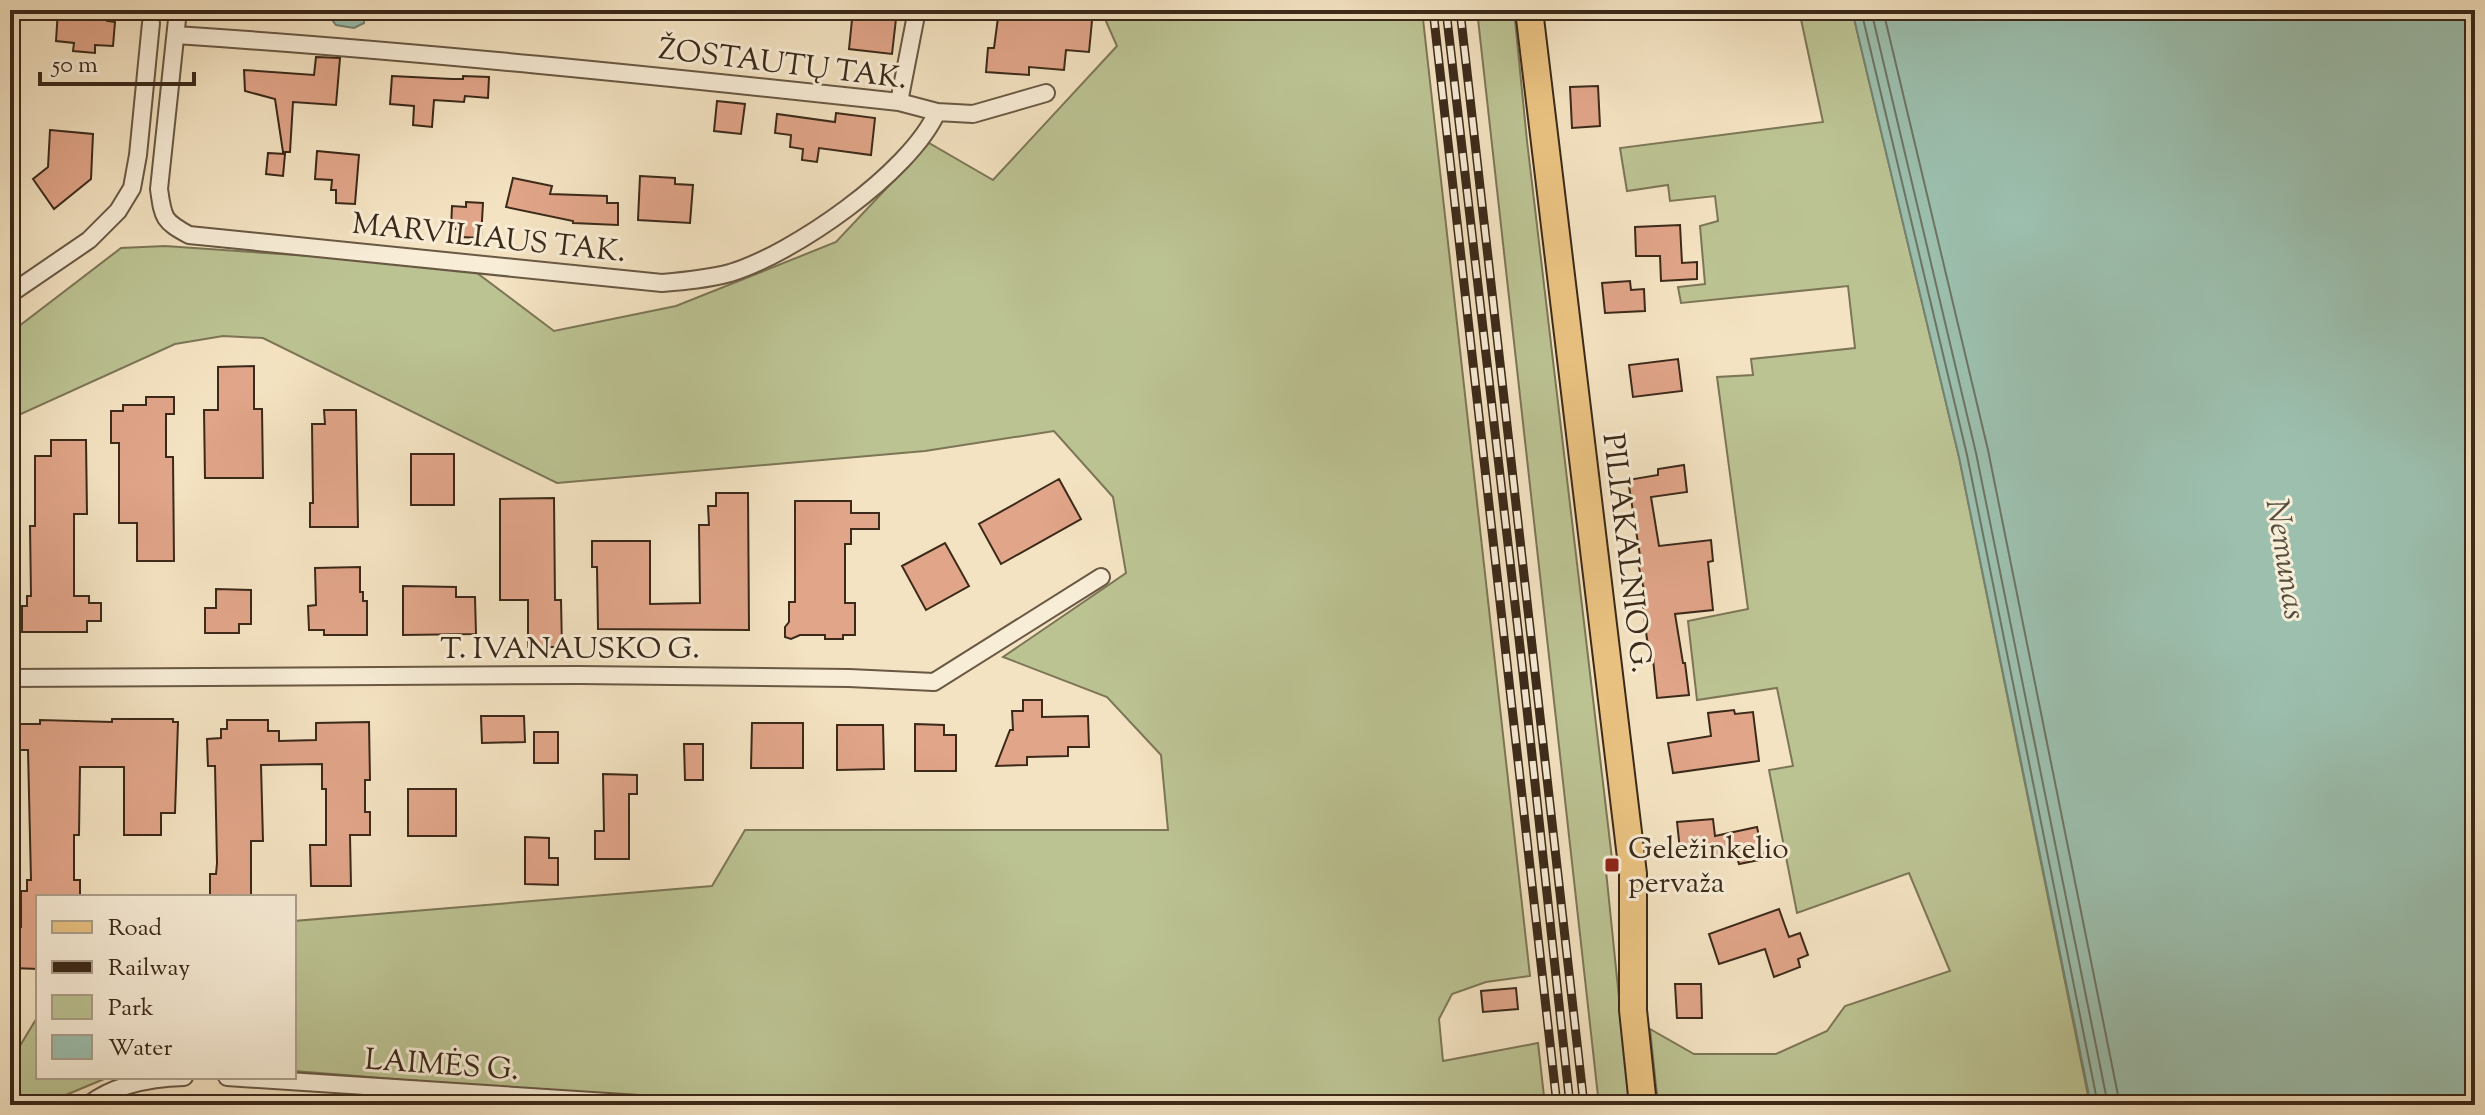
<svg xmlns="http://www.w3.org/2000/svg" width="2485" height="1115" font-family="'Sorts Mill Goudy',serif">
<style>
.green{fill:#bcc393;stroke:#7c7656;stroke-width:2}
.water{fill:#9cbfae;stroke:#758372;stroke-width:2}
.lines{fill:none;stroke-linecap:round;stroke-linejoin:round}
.shore{stroke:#6c7464;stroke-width:2}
.building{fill:#e1a589;stroke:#3b2919;stroke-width:2}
.street-casing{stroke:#695843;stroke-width:20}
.primary-casing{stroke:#3b2919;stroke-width:30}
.street{stroke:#f8edd7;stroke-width:16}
.primary{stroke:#eac281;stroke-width:26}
.rail-casing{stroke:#3b2919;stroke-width:9}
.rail{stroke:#f8edd7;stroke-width:6;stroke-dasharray:18;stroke-linecap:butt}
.poi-dot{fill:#8f2418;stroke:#f8edd7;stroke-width:3}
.labels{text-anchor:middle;stroke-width:6;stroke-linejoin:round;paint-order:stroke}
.street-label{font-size:30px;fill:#3b2919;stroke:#f8edd7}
.poi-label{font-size:30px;fill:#3b2919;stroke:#f8edd7;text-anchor:start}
.water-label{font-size:32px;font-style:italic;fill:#534e3e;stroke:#f8edd7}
</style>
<rect width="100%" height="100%" fill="#f4e3c2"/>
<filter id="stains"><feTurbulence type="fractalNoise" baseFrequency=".0025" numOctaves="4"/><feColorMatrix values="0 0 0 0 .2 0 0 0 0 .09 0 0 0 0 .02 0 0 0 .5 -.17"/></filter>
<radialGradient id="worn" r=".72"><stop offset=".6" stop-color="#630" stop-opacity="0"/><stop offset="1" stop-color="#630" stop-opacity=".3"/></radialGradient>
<path class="green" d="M1101,10H1422L1530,976L1486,982L1452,994L1439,1019L1443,1061L1538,1043L1545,1105H745L741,1097L684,1100L647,1099L294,1071V921L712,886L745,830H1168L1161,755L1107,697L1003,657L1126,573L1113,497L1054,431L925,451L557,483L263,338L223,336L175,344L10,419V333L121,248L165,246L469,267L554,331L676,306L836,242L929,143L993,180L1117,46Z
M1477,10H1514L1527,141L1612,859L1605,861L1630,1105H1599Z
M1799,10H1852L1959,457L2090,1105H1658L1650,1029L1694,1054H1776L1827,1031L1845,1006L1950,971L1909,873L1797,913L1769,770L1793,766L1777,688L1697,700L1688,621L1748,609L1717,377L1753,375L1751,359L1855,348L1848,286L1681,303L1678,287L1705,284L1700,226L1718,221L1715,196L1670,201L1668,185L1627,191L1620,148L1823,122Z
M38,1016V1077H109L42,1105H10V1055L15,1054Z"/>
<path class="water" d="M331,10H365L364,23L354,28L336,25L330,17Z
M1852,10H2475V1105H2091L1959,457Z"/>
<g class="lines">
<path class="shore" d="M1861,10L1967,455L2098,1105
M1871,10L1976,453L2108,1105
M1883,10L1988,450L2120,1105"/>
</g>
<path class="building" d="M58,10L108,11L107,21L115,22L113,46L95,45V53L73,51L74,43L56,41Z
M853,10H897L892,54L849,49Z
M999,10H1093L1089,52L1066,50L1064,70L1029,67V75L986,72L988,48H994Z
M316,57L340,58L336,105L293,102L290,152H283L275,99L245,91L244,70L314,75Z
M392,76L452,79H463V76L489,77L488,98L465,96L464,102L434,100L432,127L413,125L414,106L390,104Z
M1598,86L1600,126L1572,128L1570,87Z
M717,101L745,104L741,134L714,131Z
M836,113L875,118L871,155L819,148L817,162L802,160L803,149L790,147L791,135L775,133L777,114L835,122Z
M50,130L93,134L91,179L54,209L33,179L48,167Z
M317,151L359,155L355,204L336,203V190H331L332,180L315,179Z
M268,153L285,154L283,176L266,174Z
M640,176L675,178V184L693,185L690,223L638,220Z
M513,178L552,186L550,194L607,196V203H618V225L573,223V221L506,207Z
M466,202L483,203L481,238L460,237V229H451L452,206L466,207Z
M1680,225L1682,263L1697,262V279L1661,281L1660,256H1636L1635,227Z
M1630,281L1631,290L1644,289L1645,311L1605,313L1602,283Z
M1678,359L1682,391L1633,397L1629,365Z
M254,366V409H262L263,478H205L204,410H218V367Z
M146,397H174V414H166V457H173L174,561H137V523H119V443H111V411H123V405H146Z
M324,410H356L358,527H310V503H313L312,424H325Z
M51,440H86L87,514H74V596H89V603H101V621H87V632H22V606H27V596H31L30,526H35V456H51Z
M411,454H454V505H411Z
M1684,465L1687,492L1651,497L1659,546L1711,540L1713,561L1708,562L1713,610L1675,614L1683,663H1685L1689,695L1657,698L1653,659H1650L1646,632L1641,590H1644L1638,563L1641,562L1628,480L1658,475V469Z
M1059,479L1081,519L1001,564L979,524Z
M716,493H748L749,630L598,629L597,567H592V541H650V604L700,603L699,525H709L708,506H716Z
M554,498L555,600H561L562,647H528V600H500V499Z
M795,501H851V513H879V529H851V544H845V603H855V635H843V639H825V635H800L791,639L785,637V627L789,622V602H795Z
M945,543L969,586L926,610L902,566Z
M360,567V592H363V601H367V635H324V630H309L308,606L316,605L315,568Z
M403,586L456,587V597H475L476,634L403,635Z
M216,589L251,590V624H239V633H205V608H216Z
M1023,700H1042V717L1088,716L1089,747H1068V756L1027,757V765L996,766L1010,730H1013L1012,711H1023Z
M1734,710L1735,714L1753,712L1759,761L1673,773L1668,743L1711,736L1708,713Z
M481,716H524L525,742L482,743Z
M112,719H173V722H178L175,813H161V835H124V767H80L79,835H74V880H80V897H38V969L13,968V927H21V891H27V880H31L28,750H20V724H40V720L112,722Z
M227,720H268V731H279V741L316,740V723L369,722L370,780H365V812H370V835H350L351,886H311L310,845H326V789H322V764L261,765L263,841H251V897H210V874H216L217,863L215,766H208L207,739L221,738V729H227Z
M752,723H803V768H751Z
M915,724L944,725V735H956V771H915Z
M837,725H883L884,769L837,770Z
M534,732H558V763H534Z
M684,744H703V780H685Z
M603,774L637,775V794H629V859H595V831H604Z
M408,789H456V836H408Z
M1713,819L1715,836L1757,827L1764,859L1739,864L1736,854L1681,859L1677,822Z
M525,837L549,838V858H558V885L525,884Z
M1779,909L1789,937L1800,933L1808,955L1798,959L1800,967L1774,977L1765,949L1719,964L1709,934Z
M1675,984H1701L1702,1018H1677Z
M1516,988L1518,1009L1483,1012L1481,991Z"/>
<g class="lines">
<g class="street-casing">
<path id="street" d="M178,10L159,189C163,218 163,221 189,235L662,283C685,281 708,279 730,273C793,254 910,173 937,112
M176,35C417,51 658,76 899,102L937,112L973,114L1046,93
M899,102L917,10
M10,294L89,240L118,211L132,188L138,155L151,23
M10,678L579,675L849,678L934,682L1101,577
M227,1077L654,1105
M88,1105C114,1085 152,1078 184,1077"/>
</g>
<g class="primary-casing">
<path id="primary" d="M1529,10L1633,874V1010L1643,1105"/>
</g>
<use href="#street" class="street"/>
<use href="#primary" class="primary"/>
<g class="rail-casing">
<path id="rail" d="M1433,10L1557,1105
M1446,10L1523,673L1570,1105
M1460,10L1584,1105"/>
</g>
<use href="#rail" class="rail"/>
</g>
<rect class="poi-dot" x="1604" y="857" width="16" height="16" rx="4"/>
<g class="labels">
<g class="street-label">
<text transform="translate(783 63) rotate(7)" y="10">ŽOSTAUTŲ TAK.</text>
<text transform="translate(489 237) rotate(6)" y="10">MARVILIAUS TAK.</text>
<text transform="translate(1628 553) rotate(83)" y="10">PILIAKALNIO G.</text>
<text x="570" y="658">T. IVANAUSKO G.</text>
<text transform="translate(442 1064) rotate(4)" y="10">LAIMĖS G.</text>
</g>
<g class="poi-label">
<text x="1628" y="858">Geležinkelio<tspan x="1628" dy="34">pervaža</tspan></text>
</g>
<g class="water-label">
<text transform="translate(2287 559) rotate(81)" y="11">Nemunas</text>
</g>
</g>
<rect width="2485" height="1115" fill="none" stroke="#f4e3c2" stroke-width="40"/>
<rect x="12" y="12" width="2461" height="1091" fill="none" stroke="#3b2919" stroke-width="4"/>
<rect x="20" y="20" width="2445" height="1075" fill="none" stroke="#3b2919" stroke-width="2"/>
<rect x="36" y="895" width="260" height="184" fill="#f8edd7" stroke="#ac9f8b" stroke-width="2"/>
<rect x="52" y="921" width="40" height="12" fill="#eac281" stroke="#ac9f8b" stroke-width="2"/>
<text x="108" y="935" font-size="24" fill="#3b2919">Road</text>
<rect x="52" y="961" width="40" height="12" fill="#3b2919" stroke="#ac9f8b" stroke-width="2"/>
<text x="108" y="975" font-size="24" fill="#3b2919">Railway</text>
<rect x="52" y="995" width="40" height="24" fill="#bcc393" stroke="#ac9f8b" stroke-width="2"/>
<text x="108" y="1015" font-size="24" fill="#3b2919">Park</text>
<rect x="52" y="1035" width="40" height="24" fill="#9cbfae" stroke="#ac9f8b" stroke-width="2"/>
<text x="108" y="1055" font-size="24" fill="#3b2919">Water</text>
<path d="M40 72v12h154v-12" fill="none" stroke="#3b2919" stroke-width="4"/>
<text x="52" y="72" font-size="24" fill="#3b2919" stroke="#f8edd7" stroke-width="6" paint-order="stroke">50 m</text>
<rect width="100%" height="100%" filter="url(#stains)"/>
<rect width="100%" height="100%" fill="url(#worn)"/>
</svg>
